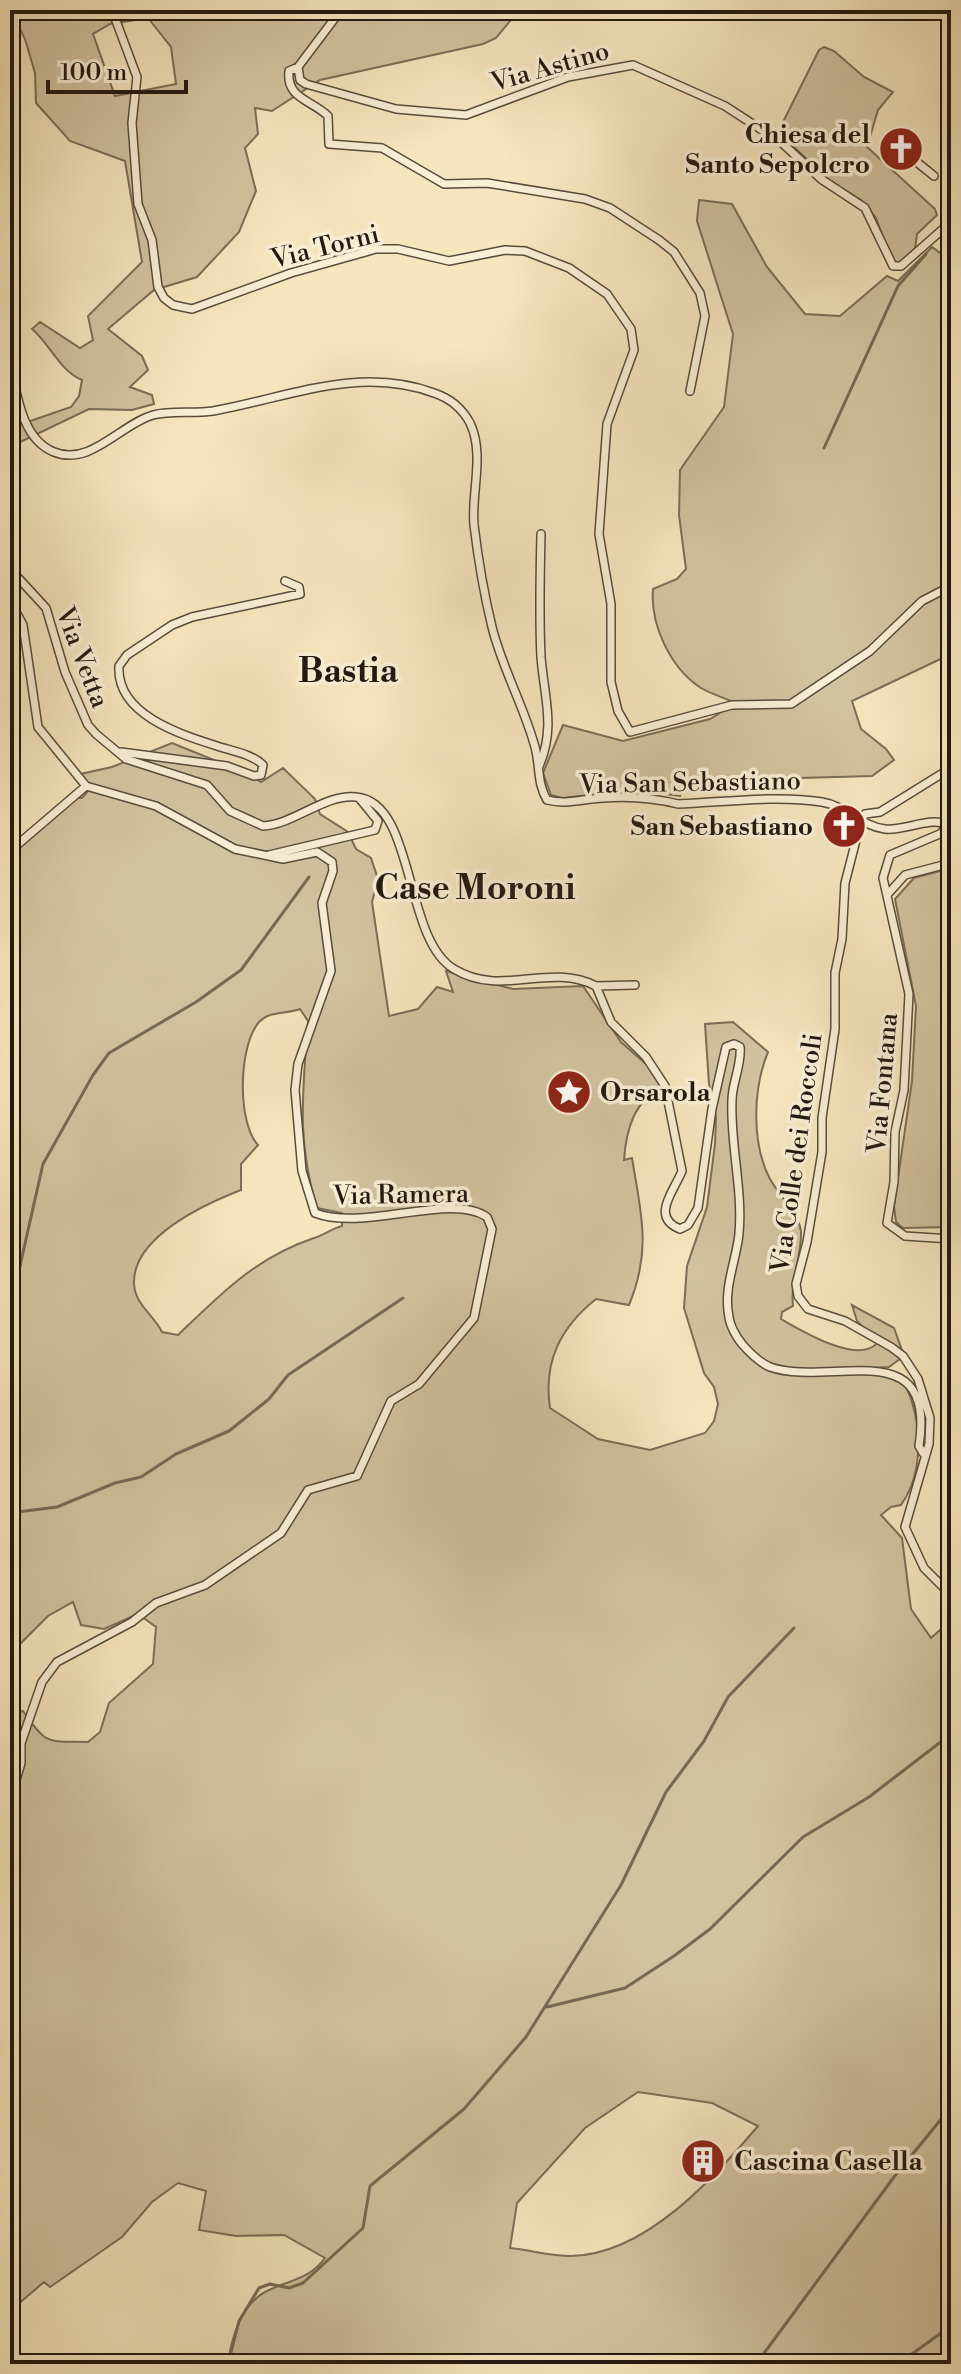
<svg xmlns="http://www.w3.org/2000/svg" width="961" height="2374" font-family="'Libre Bodoni',serif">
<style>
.green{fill:#d2c3a0;stroke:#7a6e58;stroke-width:2;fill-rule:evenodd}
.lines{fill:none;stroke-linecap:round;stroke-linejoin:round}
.stream{stroke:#766a55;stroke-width:3}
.street-casing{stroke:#574c3c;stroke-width:10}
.street{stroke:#f9efd5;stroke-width:7}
.labels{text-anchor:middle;stroke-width:7;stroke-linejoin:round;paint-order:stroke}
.street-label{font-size:26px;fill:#221810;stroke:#f9efd5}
.poi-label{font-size:26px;font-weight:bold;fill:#221810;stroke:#f9efd5;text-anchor:end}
.district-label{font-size:34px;font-weight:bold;fill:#221810;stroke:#f9efd5}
</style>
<rect width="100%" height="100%" fill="#f6e6be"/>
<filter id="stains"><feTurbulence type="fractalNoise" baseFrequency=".0025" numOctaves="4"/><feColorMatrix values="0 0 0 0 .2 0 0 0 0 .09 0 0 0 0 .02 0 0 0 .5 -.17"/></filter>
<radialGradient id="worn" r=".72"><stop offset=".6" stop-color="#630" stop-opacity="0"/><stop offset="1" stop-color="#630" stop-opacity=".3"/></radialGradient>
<path class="green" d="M10,10H519L496,38L483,44L320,80L272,111L255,108L258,134L245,148L256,191L239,232L197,277L154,290L108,329L142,356L148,370L130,387L152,395L154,404L132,410L89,409L10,447V428L71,407L79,396L82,380C60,371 50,344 32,329L40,322L80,348L93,340L88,316L142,262L125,161L70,141L36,103L35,73L25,39ZM148,18L171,47L176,84L115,96L93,34L110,24Z
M824,47L834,51L864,77L893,92L878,110L867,147L935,209L937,215L917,234L915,249L899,264L890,258L876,218L861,200L832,183L778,132L819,50Z
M699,200L732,204L767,267L805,314L840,316L887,276L898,281L932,247L951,261V654L852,701L861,729L886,749L894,760L872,776L683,781L680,796L636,790L562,798L551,795L543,773L563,725L623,741L710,719L736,703C725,698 711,694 701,688C670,668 650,624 653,589L677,579L686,569L679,515L680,470L724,407L733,334L697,221Z
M172,743L251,775L261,782L283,768L315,799L320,814L348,832L356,849L371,858L378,879L372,902L389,1016L418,1009L437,987L453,992L446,971L513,989L583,986L621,1042L663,1079L662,1087C634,1101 626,1130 624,1160L632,1158C641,1214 652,1249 629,1305L596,1299C561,1327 543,1361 550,1408L598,1439L650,1450L705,1433L714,1421L718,1404L714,1387L704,1373L684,1308L687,1266L707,1207L715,1144L716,1117L709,1084L705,1024L733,1022L768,1052C753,1088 751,1143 770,1179C778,1194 800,1216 801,1232C802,1256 790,1280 793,1306L782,1312L781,1319C802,1331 860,1366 878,1342L857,1321L852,1305L894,1328L904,1356L889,1367L870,1368L905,1384C922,1420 925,1471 901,1505L891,1507L881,1515L902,1538L911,1609L931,1638L940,1630L951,1637V2364H228C231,2339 241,2305 265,2292C288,2280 309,2280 325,2258L284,2235L236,2236L199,2230L206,2191L178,2183L152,2202L122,2237L50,2287L44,2282L10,2311V1715L23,1711C47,1746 47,1741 88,1742L100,1732L109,1703L153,1664L156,1627L138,1614L104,1629L81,1625L73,1602L48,1616L10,1654V853L73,798H82L88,791L76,775L112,767ZM300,1009L308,1021C303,1091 296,1139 317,1208L342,1213V1226C331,1229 324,1235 314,1238C255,1258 222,1293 178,1335L162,1332C154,1315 135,1305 134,1284C132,1237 205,1204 241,1190V1164L258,1145C237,1123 238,1044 260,1021C270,1011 287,1014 300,1009ZM638,2092L712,2103L758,2126C714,2178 645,2255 571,2256C551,2256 530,2250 510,2248L517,2203L585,2128Z
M951,868V1227L903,1228L896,1222L894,1206L912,1081L916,1006L895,899L914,878Z"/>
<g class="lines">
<path class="stream" d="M824,448L898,286L926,254
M10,1310L43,1164L93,1075L109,1053L196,1002L241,970L309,877
M10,1513L57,1507L115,1483L141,1477L176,1454L229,1431L269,1399L288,1375L403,1298
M547,2007L625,1988L674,1956L710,1929L803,1837L869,1797L951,1734
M228,2364L239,2321L259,2288L270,2284L289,2288L303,2283L363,2228L370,2186L464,2109L526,2037L621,1885L666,1792L704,1741L728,1697L794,1628
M756,2364L894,2177L951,2107
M888,2364L902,2361L951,2326"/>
<g class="street-casing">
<path id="street" d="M112,10L137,77L132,123L138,204L152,240L158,287L164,298L173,305L192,309L291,273L376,249H398L449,261L505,250L525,251L569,268L607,294L631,329L634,350L607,424L599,534L611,604V682L618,711L630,732L732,705L791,704L870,651L922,601L951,586
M341,10L298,67L300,80L306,84L396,109L466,115L568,77L633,65L725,106L782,143L821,179L865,208L893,266H901L951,222
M298,67L289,71C286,99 312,100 328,116L329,144L382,148L444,184L487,183L585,199L610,208L659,240L674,252L700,293L705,316L690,391
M918,163L934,176
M10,363C17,393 21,439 54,452C90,467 121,424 153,415C172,410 193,414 213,411C287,398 358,365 434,393C449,398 462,408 470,423C485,454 471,493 474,525C478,558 484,594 492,627C502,668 524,706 535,747C540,765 537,784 547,800C567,805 582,799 603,798C628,796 654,798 678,804C725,802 776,795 822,802C846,806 861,826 885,829C905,831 928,817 946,824L942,833L890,855L883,878L909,994L904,1090L895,1132L894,1182L887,1223L905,1236L951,1239
M10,569L46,608L65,672L88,725L96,734L126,759L207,785L230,811L263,826C295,824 324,794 356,797C416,802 403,939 454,969C502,998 548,962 596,986L611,1022L646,1057L665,1086L682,1171C674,1191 650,1217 680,1229L688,1225L698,1208L712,1109L726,1047L734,1044L740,1047C742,1064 732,1083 732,1100C730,1144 743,1189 739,1234C736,1262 723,1288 729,1317C730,1326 737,1338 742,1344C750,1353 760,1363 770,1367C829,1388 937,1331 919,1446L923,1453
M10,601L23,625L38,727L86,786L156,806L235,849L283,859L317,852L332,862L333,871L322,903L331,971L298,1064L295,1090L302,1171L315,1213C364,1232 451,1192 487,1217L492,1229L474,1318L419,1384L391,1401L357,1476L308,1490L281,1533L205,1585L156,1603L132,1622L57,1662L42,1682L21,1743V1763L10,1800
M121,752L227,766L254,776L261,775L263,765C252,754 232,751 217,746C179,734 116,714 119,666L127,655L172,625L192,617L300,594L299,587L285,581
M539,766C556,728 544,696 541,657C539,617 540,575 541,534
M951,768L880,812L865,814L861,821L845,883L842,939L835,973V1029L822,1118V1152L807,1242L796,1284L798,1296L808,1309L845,1321L891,1347L903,1356L918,1379L930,1418L929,1444L905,1527L924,1568L951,1595
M10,851L86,786
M269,855L375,830L378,821L360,799
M887,895L905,875L951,863
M596,986L635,985"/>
</g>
<use href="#street" class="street"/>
</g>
<defs>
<g id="church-disc" transform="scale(2.3)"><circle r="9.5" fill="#8f2418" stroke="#f9efd5"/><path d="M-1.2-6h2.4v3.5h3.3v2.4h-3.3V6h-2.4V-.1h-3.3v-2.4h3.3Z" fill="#fff"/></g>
<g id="sight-disc" transform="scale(2.3)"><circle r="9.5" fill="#8f2418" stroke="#f9efd5"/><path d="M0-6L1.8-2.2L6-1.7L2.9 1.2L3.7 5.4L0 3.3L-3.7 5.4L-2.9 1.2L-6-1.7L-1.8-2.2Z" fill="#fff"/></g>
<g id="building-disc" transform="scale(2.3)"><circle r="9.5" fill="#8f2418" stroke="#f9efd5"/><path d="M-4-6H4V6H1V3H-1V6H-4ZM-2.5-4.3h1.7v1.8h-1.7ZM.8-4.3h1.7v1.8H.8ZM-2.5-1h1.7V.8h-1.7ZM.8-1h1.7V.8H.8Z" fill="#fff"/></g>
</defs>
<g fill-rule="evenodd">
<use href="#church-disc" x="901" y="149"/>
<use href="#church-disc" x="844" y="826"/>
<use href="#sight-disc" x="569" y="1092"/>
<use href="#building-disc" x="703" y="2161"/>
</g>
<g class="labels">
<g class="street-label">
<text transform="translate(550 66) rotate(-16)" y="9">Via Astino</text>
<text transform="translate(325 246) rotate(-14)" y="9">Via Torni</text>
<text transform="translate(83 657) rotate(69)" y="9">Via Vetta</text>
<text transform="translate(690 782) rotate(-1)" y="9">Via San Sebastiano</text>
<text transform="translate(882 1083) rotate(-85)" y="9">Via Fontana</text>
<text transform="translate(796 1153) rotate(-82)" y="9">Via Colle dei Roccoli</text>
<text transform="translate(401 1194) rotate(-1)" y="9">Via Ramera</text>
</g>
<g class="poi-label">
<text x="870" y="143">Chiesa del<tspan x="870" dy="30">Santo Sepolcro</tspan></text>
<text x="813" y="835">San Sebastiano</text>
<text x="600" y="1101" text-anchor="start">Orsarola</text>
<text x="734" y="2170" text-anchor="start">Cascina Casella</text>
</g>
<g class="district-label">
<text x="348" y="682">Bastia</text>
<text x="475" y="899">Case Moroni</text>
</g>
</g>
<rect width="961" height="2374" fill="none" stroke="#f6e6be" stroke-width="40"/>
<rect x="12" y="12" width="937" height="2350" fill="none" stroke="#221810" stroke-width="4"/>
<rect x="20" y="20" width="921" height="2334" fill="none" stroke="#221810" stroke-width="2"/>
<path d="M48 80v12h138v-12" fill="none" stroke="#221810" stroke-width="4"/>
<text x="60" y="80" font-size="24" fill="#221810" stroke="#f9efd5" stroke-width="6" paint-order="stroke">100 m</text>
<rect width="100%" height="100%" filter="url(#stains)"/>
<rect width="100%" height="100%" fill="url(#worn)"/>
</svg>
